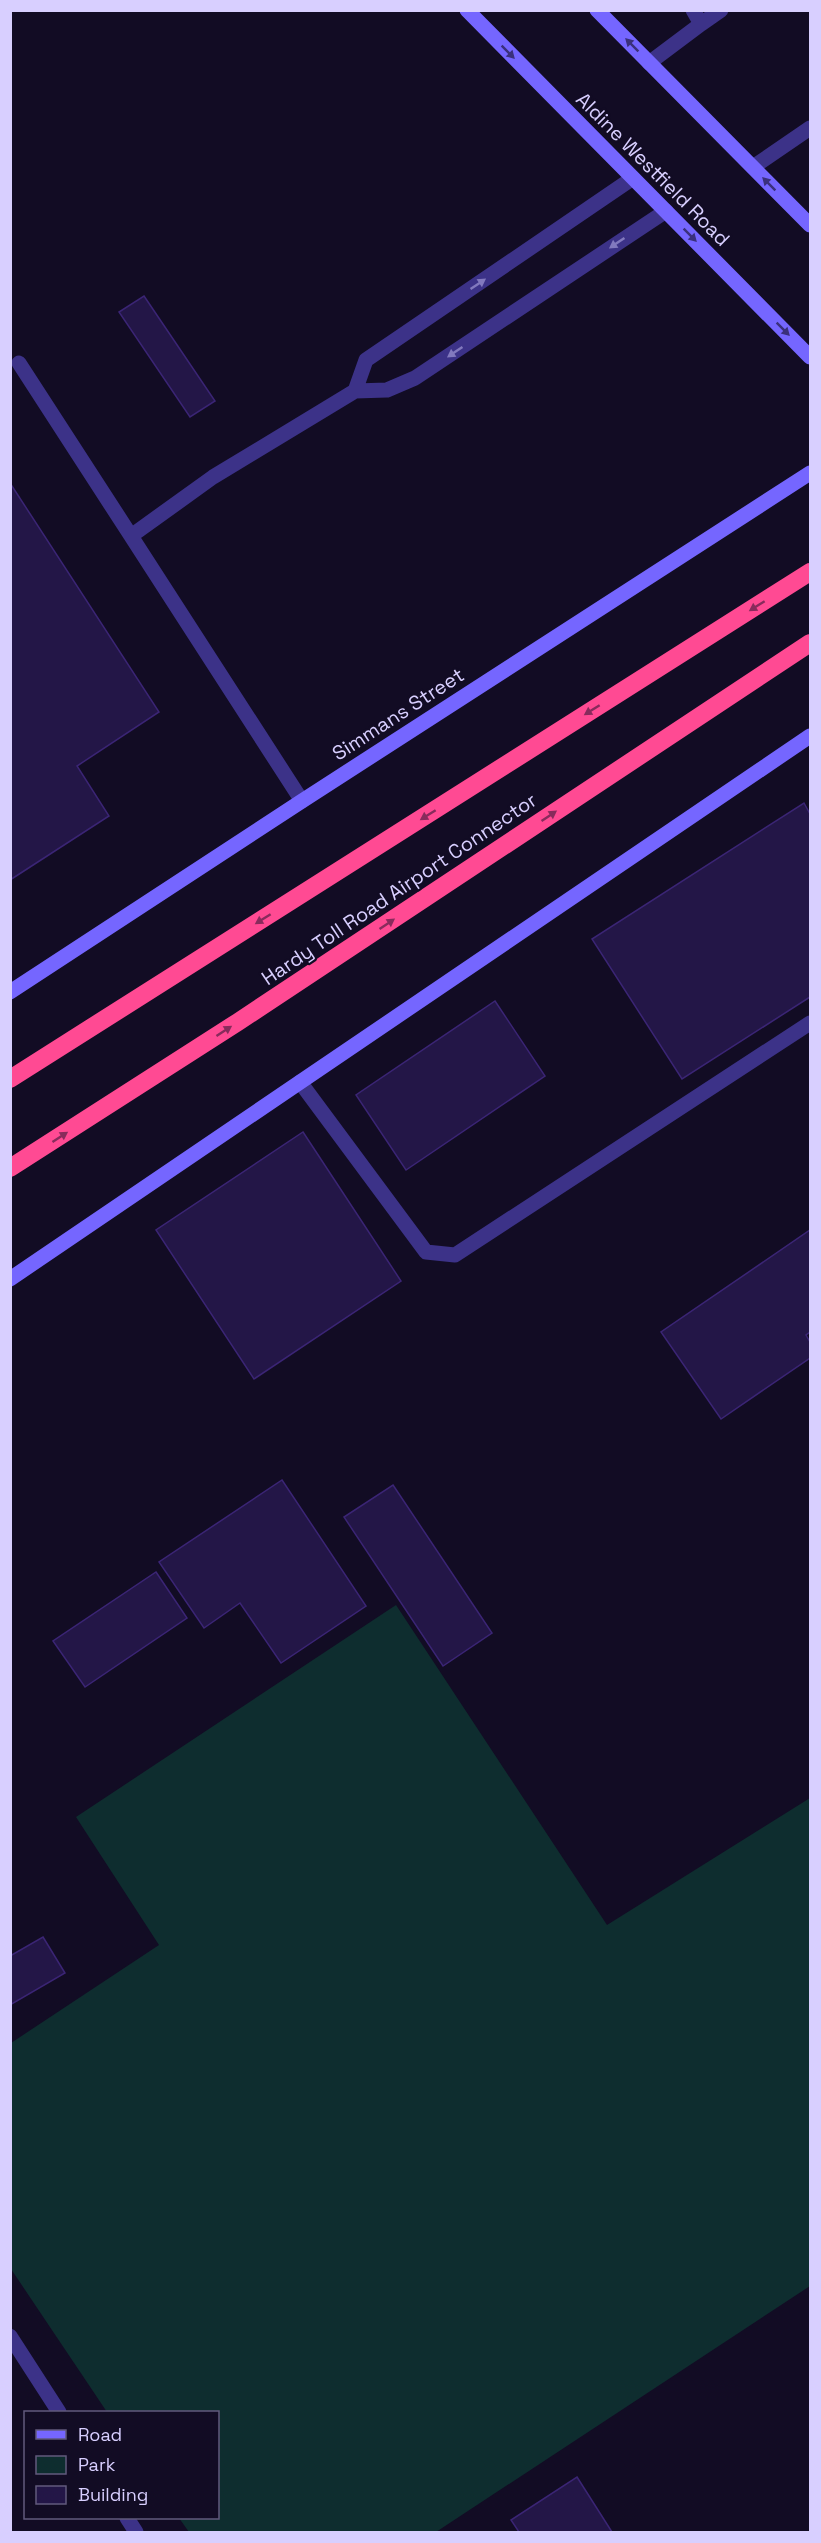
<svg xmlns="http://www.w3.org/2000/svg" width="821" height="2543" font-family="'Space Grotesk',sans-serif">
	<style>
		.green { fill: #0e2d2f }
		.building { fill: #231647; stroke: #3b2575; stroke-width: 1.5 }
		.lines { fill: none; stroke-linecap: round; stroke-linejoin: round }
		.service { stroke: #3c3288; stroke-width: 15 }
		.tertiary { stroke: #3c3288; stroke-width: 15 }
		.secondary { stroke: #7566ff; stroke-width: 15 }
		.motorway { stroke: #ff4a93; stroke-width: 18 }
		.oneway { fill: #3a307c }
		.oneway2 { fill: #8279be }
		.oneway3 { fill: #882b5c }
		.labels { text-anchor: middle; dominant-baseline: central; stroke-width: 4.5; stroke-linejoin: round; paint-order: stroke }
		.street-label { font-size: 20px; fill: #d8cfff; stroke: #120c24 }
	</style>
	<rect width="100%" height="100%" fill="#120c24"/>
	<path class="green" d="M396 1605 607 1925 810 1798V2286L436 2532H189L179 2518H218V2412H107L11 2269V2043L159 1945 76 1817Z"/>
	<path class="building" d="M144 296 215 401 190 417 119 312Z
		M10 483 159 712 77 766 109 816 10 880Z
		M804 803 810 814V997L682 1079 592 939Z
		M495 1001 545 1076 406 1170 356 1095Z
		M303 1132 401 1281 254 1379 156 1230Z
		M810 1230V1332L806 1335 810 1342V1358L721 1419 661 1332Z
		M282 1480 366 1606 281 1663 240 1603 204 1628 159 1562Z
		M393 1485 492 1633 443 1666 344 1517Z
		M156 1572 187 1618 85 1687 53 1641Z
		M43 1937 65 1973 10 2005V1956Z
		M577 2477 612 2532H519L511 2520Z"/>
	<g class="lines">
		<path class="service" d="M701 24 721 10
			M649 63 701 24 693 10
			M753 167 810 128
			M633 178 366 360 355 391 387 390 415 378 666 211
			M19 363 131 536
			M302 801 131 536 213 477 355 391
			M300 1082 426 1252 455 1255 810 1023"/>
		<path class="tertiary" d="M10 2336 59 2412
			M127 2518 136 2532"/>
		<path class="secondary" d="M467 10 810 357
			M597 10 810 225
			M10 992 302 801 810 473
			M10 1279 810 736"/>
		<path class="motorway" d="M10 1079 810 572
			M10 1168 238 1022 810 643"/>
	</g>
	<defs><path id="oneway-solid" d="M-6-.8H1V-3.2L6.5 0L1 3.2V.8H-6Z" transform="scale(1.5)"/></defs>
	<g class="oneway">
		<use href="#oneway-solid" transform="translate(632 45) rotate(-135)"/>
		<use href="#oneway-solid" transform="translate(508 52) rotate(45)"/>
		<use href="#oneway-solid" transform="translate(769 184) rotate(-135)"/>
		<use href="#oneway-solid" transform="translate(690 235) rotate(45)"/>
		<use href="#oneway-solid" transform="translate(783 329) rotate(45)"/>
	</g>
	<g class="oneway2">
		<use href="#oneway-solid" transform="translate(617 243) rotate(146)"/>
		<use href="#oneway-solid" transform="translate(478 284) rotate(-34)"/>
		<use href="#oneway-solid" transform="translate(455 352) rotate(146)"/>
	</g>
	<g class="oneway3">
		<use href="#oneway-solid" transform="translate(757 606) rotate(148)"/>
		<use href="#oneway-solid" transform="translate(592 710) rotate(148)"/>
		<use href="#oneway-solid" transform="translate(428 815) rotate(148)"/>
		<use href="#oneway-solid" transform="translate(549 816) rotate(-34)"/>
		<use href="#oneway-solid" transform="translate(263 919) rotate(148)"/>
		<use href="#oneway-solid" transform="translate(387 924) rotate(-34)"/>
		<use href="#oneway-solid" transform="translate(224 1031) rotate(-33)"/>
		<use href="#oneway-solid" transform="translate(60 1137) rotate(-33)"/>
	</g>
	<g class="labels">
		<g class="street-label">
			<text transform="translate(653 169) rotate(45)">Aldine Westfield Road</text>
			<text transform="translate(398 714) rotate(-33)">Simmans Street</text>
			<text transform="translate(399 889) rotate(-34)">Hardy Toll Road Airport Connector</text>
		</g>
	</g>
	<rect width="821" height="2543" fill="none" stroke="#d8cfff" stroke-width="24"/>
	<rect x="24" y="2411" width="195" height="108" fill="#120c24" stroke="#615a7c" stroke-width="1.5"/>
	<rect x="36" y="2430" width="30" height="9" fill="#7566ff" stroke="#615a7c" stroke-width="1.5"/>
	<text x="78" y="2441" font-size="18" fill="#d8cfff">Road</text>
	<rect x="36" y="2456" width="30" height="18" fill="#0e2d2f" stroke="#615a7c" stroke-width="1.5"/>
	<text x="78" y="2471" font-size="18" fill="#d8cfff">Park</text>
	<rect x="36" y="2486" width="30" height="18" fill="#231647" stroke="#615a7c" stroke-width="1.5"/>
	<text x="78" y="2501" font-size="18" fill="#d8cfff">Building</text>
</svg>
